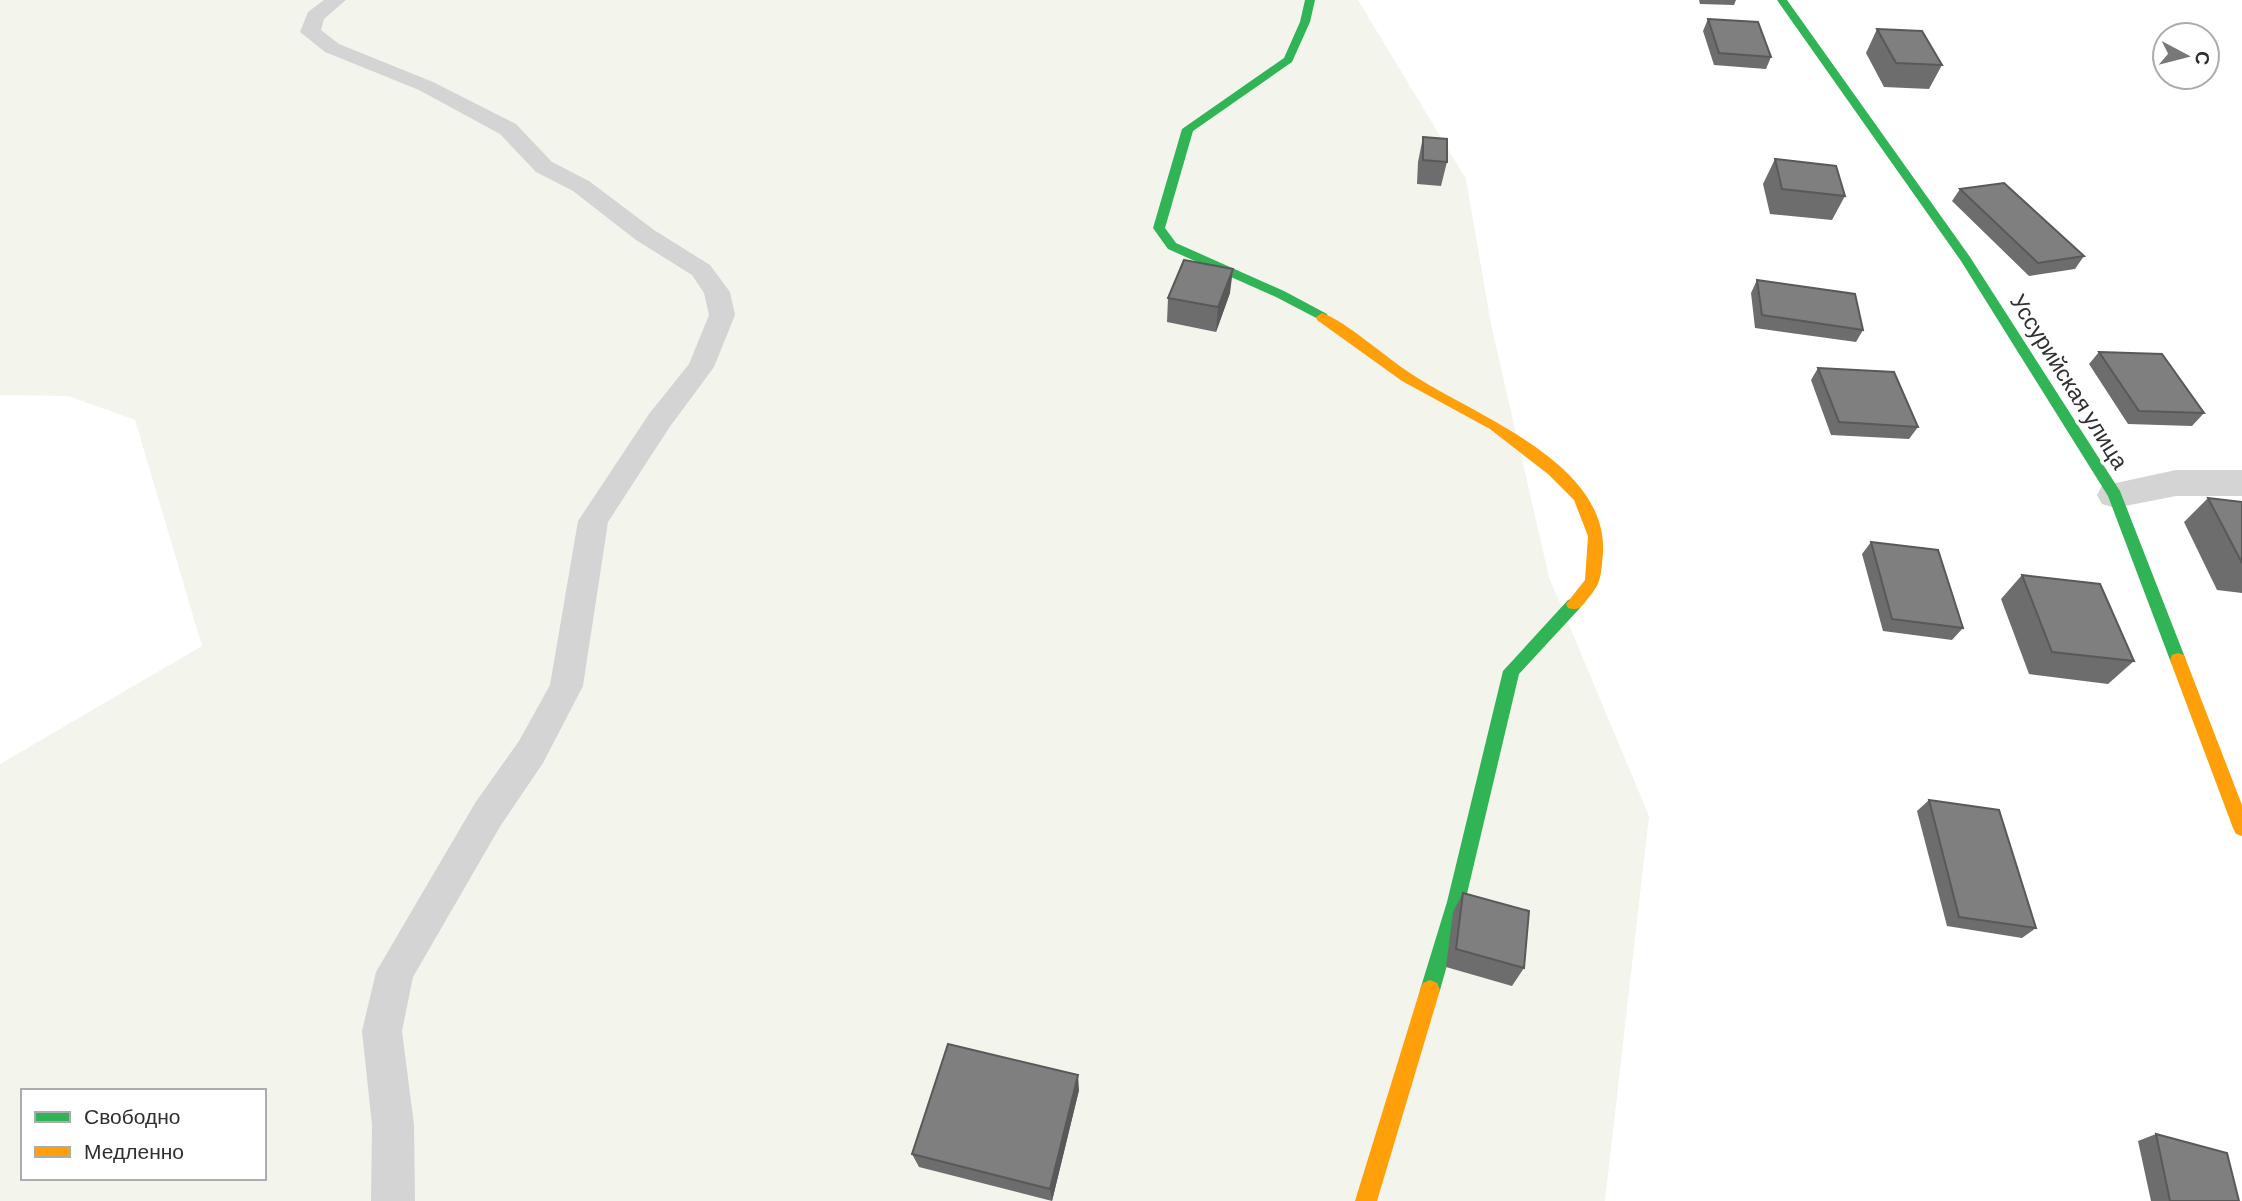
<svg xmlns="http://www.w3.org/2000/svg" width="2242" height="1201" font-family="Barlow,sans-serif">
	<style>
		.green { fill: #f3f5ed; fill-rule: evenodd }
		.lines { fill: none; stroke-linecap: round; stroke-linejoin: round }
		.lane { fill: #d4d4d4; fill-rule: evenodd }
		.street { fill: #d4d4d4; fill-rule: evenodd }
		.fast { fill: #30b455; fill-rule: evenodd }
		.slow { fill: #ff9f0a; fill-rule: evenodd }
		.wall { fill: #6d6d6d }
		.shaded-wall { fill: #595959 }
		.building { fill: #7f7f7f; stroke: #595959; stroke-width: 2 }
		.labels { text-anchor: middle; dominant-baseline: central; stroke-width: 7; stroke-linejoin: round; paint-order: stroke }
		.street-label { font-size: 23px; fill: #2f2f2f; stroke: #fff }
	</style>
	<rect width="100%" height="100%" fill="#fff"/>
	<path class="green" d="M0 0H1358L1466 179 1491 324 1549 577 1649 816 1605 1201H0V764L202 646 135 420 68 396 0 395ZM23 1091H264V1178H23Z"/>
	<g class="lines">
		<path class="lane" d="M324 0H346L324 19 321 30 339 44 433 82 516 124 552 162 589 181 654 230 710 265 730 292 735 315 714 367 669 428 608 522 583 686 543 763 501 825 413 977 402 1031 414 1125 415 1201H371L372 1125 362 1031 376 972 475 803 519 741 550 685 578 521 649 414 689 364 709 315 704 293 692 275 636 240 573 191 536 172 500 134 419 90 325 52 300 32 308 12Z"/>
		<path class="street" d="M2176 470H2242V496H2176L2115 508 2102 504 2097 495 2102 486Z"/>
		<path class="fast" d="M1305 0H1315L1310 22 1292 62 1193 131 1165 228 1176 243 1284 291 1327 314 1328 317 1322 321 1276 297 1168 249 1153 228 1182 129 1284 58 1300 22Z
			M1777 0H1787L1970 257 2120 491 2186 660 2184 665H2172L2170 660 2108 496 1961 261Z
			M1574 598 1580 600 1582 604 1580 608 1519 674 1465 902 1440 990 1437 997 1430 1000 1423 997 1420 990 1447 902 1503 671 1568 600Z"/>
		<path class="slow" d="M1322 313C1344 320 1388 359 1410 373 1472 415 1608 461 1603 553 1601 572 1602 583 1589 597 1583 605 1579 612 1568 608L1566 604 1585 580 1588 536 1574 500 1548 474 1490 429 1402 381 1317 320 1316 317Z
			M2178 653 2184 655 2186 660 2242 805V836L2236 834 2233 828 2170 660 2172 655Z
			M1430 980 1437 983 1440 990 1377 1201H1355L1420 990 1423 983Z"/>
	</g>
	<path class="wall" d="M1699 0H1736L1734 5 1700 4Z
		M1708 19 1771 57 1766 69 1714 65 1703 31Z
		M1877 29 1942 65 1929 89 1884 87 1866 53Z
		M1423 137 1447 162 1441 186 1417 184 1418 162Z
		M1775 159 1845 196 1832 220 1770 214 1763 184Z
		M1960 189 2084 256 2075 269 2029 276 1952 201Z
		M1757 280 1863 330 1856 342 1755 328 1751 293Z
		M1230 293 1216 332 1167 322 1168 298Z
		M2099 352 2204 413 2192 426 2128 424 2089 364Z
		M1818 368 1918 427 1909 439 1831 435 1811 380Z
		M2208 498 2242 502V593L2217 590 2184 522Z
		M1871 542 1963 628 1952 640 1883 631 1862 554Z
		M2022 575 2134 661 2108 684 2029 674 2001 599Z
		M1929 800 2036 928 2022 938 1947 926 1917 811Z
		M1463 893 1524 968 1512 986 1446 967 1453 912Z
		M1079 1090 1052 1201 919 1167 912 1154Z
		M2156 1134 2239 1201H2151L2138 1141Z"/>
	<path class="shaded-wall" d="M1233 269 1230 293 1216 332 1218 307Z
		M1078 1075 1079 1090 1052 1201 1050 1189Z"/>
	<path class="building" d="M1708 19 1758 22 1771 57 1719 53Z
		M1877 29 1922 31 1942 65 1896 63Z
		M1423 137 1447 139V162L1423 160Z
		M1775 159 1836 166 1845 196 1782 189Z
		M2004 183 2084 256 2038 263 1960 189Z
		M1184 260 1233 269 1218 307 1168 298Z
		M1757 280 1855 294 1863 330 1762 315Z
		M2099 352 2162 354 2204 413 2139 411Z
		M1818 368 1894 372 1918 427 1839 422Z
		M2208 498 2242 502V563Z
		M1871 542 1938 550 1963 628 1892 619Z
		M2022 575 2100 584 2134 661 2052 652Z
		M1929 800 1999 810 2036 928 1959 917Z
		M1463 893 1529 911 1524 968 1456 949Z
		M948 1044 1078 1075 1050 1189 912 1154Z
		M2156 1134 2227 1153 2239 1201H2170Z"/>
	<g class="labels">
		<g class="street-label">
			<text transform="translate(2070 381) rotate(58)">Уссурийская улица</text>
		</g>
	</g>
	<rect x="21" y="1089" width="245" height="91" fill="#ffffff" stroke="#acacac" stroke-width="2"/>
	<rect x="35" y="1112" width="35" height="10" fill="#30b455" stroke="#acacac" stroke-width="2"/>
	<text x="84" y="1124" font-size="21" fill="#2f2f2f">Свободно</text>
	<rect x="35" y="1147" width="35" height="10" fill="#ff9f0a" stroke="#acacac" stroke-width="2"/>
	<text x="84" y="1159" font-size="21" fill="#2f2f2f">Медленно</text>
	<g transform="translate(2186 56) rotate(97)"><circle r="33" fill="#ffffff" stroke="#acacac" stroke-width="2"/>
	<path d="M0-5L12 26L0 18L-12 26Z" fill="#787878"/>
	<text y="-10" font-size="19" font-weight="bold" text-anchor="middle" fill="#2f2f2f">С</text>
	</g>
</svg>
